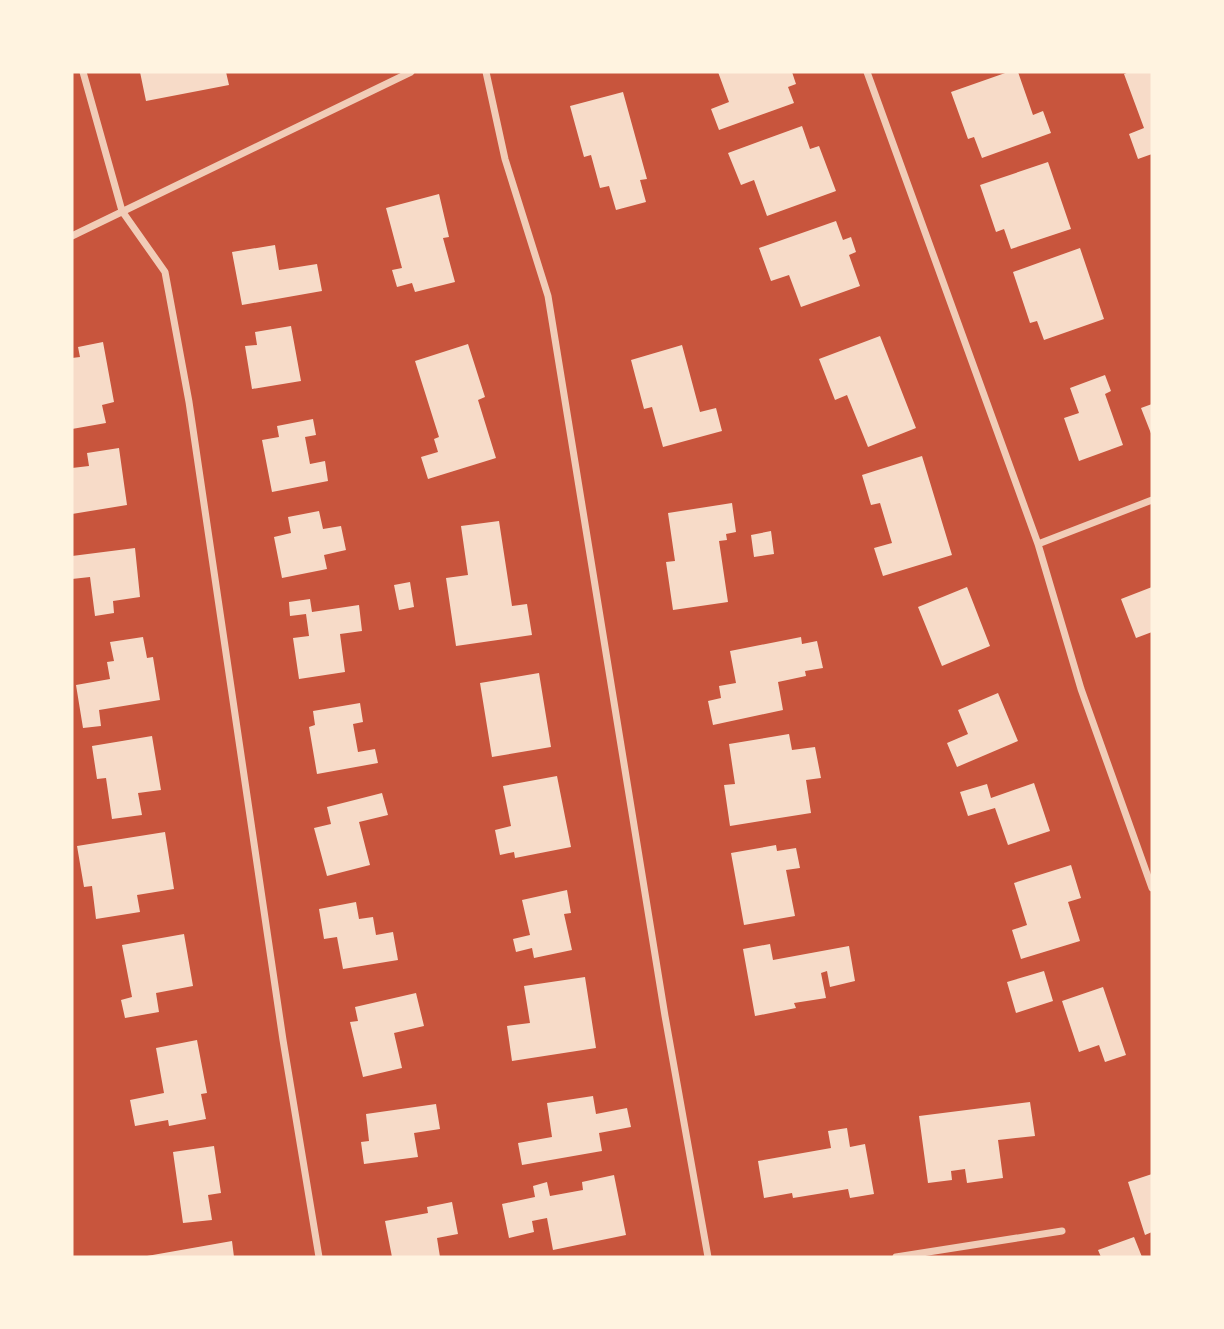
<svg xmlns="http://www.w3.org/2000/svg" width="1224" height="1329" font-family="Figtree,sans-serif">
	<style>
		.building { fill: #f7dbc8 }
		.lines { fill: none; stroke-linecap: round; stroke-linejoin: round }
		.minor { stroke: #f1ccb7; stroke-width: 7 }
	</style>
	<rect width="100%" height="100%" fill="#c8553d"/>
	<path class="building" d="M140 72H226L229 85 146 101Z
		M718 72H792L796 84 788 87 794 103 719 130 711 109 729 102Z
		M1008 72H1018L1033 115 1043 111 1051 133 982 158 974 137 968 139 951 92Z
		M1129 72H1152V154L1138 159 1129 134 1144 128 1124 74Z
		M623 92 647 179 640 180 646 202 616 210 609 186 600 188 591 155 584 157 570 106Z
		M802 126 810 149 819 146 836 191 767 216 754 180 741 185 728 153Z
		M1048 162 1071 229 1011 249 1004 229 996 232 980 185Z
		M439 194 449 237 443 238 455 282 415 292 412 283 397 287 392 270 402 268 386 208Z
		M836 221 843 240 851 237 856 252 849 255 860 286 801 307 789 275 771 281 759 248Z
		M275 245 279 270 317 264 322 291 242 305 232 252Z
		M1080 248 1104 319 1044 340 1037 321 1030 323 1013 272Z
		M291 326 301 381 252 389 245 346 257 345 255 332Z
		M880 336 916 428 868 447 847 395 835 400 819 359Z
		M103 342 114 402 102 405 106 423 72 429V358L80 357 78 347Z
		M468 344 485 397 478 400 496 458 428 479 421 457 438 452 434 439 439 437 415 361Z
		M682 345 700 412 716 408 722 431 663 447 652 407 644 409 631 360Z
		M1105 375 1111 391 1105 394 1123 445 1079 461 1064 418 1079 413 1070 388Z
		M1152 404V436L1141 408Z
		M313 419 316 435 305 437 310 464 325 461 328 481 272 492 262 440 279 437 277 426Z
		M119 448 127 505 72 514V468L89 466 87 453Z
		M922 456 952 555 883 576 874 548 892 543 880 503 871 505 862 475Z
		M732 503 736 532 726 534 727 540 719 541 728 602 673 610 666 562 675 561 668 513Z
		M319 511 323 529 341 526 346 550 324 555 327 569 282 578 274 537 291 533 288 517Z
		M499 521 512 606 527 604 532 635 456 646 446 578 468 575 461 526Z
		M771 531 774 554 754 557 751 535Z
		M135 548 140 597 113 601 114 613 95 616 90 577 72 579V556Z
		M410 582 414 607 399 610 394 585Z
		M967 587 990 646 942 666 918 607Z
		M1152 587V632L1136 638 1121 599Z
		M310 599 312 612 359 605 362 631 340 634 345 672 299 679 293 638 309 636 306 614 290 616 289 602Z
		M143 637 147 658 153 657 160 700 99 710 101 726 83 728 76 685 110 679 107 662 114 661 110 642Z
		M801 637 802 644 817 641 823 668 805 671 806 676 778 682 783 710 713 725 708 701 721 698 719 686 736 683 730 651Z
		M539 673 551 747 492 757 480 683Z
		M998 693 1018 741 957 767 947 743 968 734 958 710Z
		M360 703 363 722 353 724 358 752 375 749 378 763 317 774 309 727 315 725 313 711Z
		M789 734 792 750 815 747 821 778 806 780 811 813 730 826 724 785 735 784 729 744Z
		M152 736 161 790 138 793 142 815 112 819 106 778 97 779 92 746Z
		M557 776 571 847 515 858 514 852 500 855 495 830 511 826 503 786Z
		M1034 783 1050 831 1008 845 995 808 968 816 960 792 987 784 991 798Z
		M382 793 388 815 359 822 370 865 327 876 314 828 331 824 327 807Z
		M165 832 174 889 137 895 140 912 96 919 92 886 84 887 77 846Z
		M776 845 777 851 796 848 800 868 786 870 795 916 744 925 731 853Z
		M1071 865 1081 898 1068 902 1080 941 1021 959 1012 930 1027 925 1014 883Z
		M567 890 571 913 564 914 572 950 534 958 532 948 516 952 513 939 530 935 522 900Z
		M356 902 359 919 373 917 376 935 393 932 398 960 343 969 337 937 324 939 319 909Z
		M184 934 193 986 156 993 159 1012 125 1018 121 1000 132 997 122 945Z
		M770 944 773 960 849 946 855 981 830 987 827 971 821 973 826 998 794 1003 796 1008 755 1016 743 949Z
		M1044 971 1053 1001 1016 1013 1007 982Z
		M585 977 596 1048 512 1061 507 1026 530 1023 524 986Z
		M1103 987 1126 1055 1105 1062 1099 1045 1079 1052 1062 1001Z
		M416 993 424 1026 394 1033 402 1068 363 1077 350 1022 358 1021 355 1007Z
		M197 1040 207 1093 201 1094 206 1119 169 1126 168 1120 135 1126 130 1100 164 1093 156 1048Z
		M593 1096 596 1114 627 1108 631 1127 599 1133 602 1151 522 1165 518 1143 552 1137 547 1103Z
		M1030 1102 1035 1136 998 1140 1003 1178 967 1183 965 1169 951 1171 952 1180 928 1183 919 1116Z
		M436 1104 440 1129 414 1133 418 1157 364 1164 361 1142 369 1141 366 1114Z
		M847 1128 850 1147 865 1144 874 1194 850 1198 848 1189 793 1198 792 1193 764 1198 758 1161 831 1148 828 1131Z
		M214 1146 221 1193 208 1195 212 1220 183 1223 173 1152Z
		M1152 1174V1232L1145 1235 1128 1182Z
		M614 1175 626 1235 553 1250 547 1218 532 1221 534 1232 509 1238 502 1204 535 1197 533 1186 547 1182 550 1196 583 1190 582 1182Z
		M452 1202 458 1234 437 1238 440 1257H392L385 1221 428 1213 427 1207Z
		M1134 1237 1142 1257H1101L1098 1250Z
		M232 1241 234 1257H147V1256Z"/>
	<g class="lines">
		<path class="minor" d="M83 72 122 211 165 272 189 402 283 1040 319 1257
			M486 72 505 159 548 296 665 1016 708 1257
			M867 72 1038 544 1081 689 1152 888
			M72 236 411 72
			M1038 544 1152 500
			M896 1257 1062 1231"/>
	</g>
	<rect width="1224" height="1329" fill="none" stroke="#fff3e0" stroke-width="147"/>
</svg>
